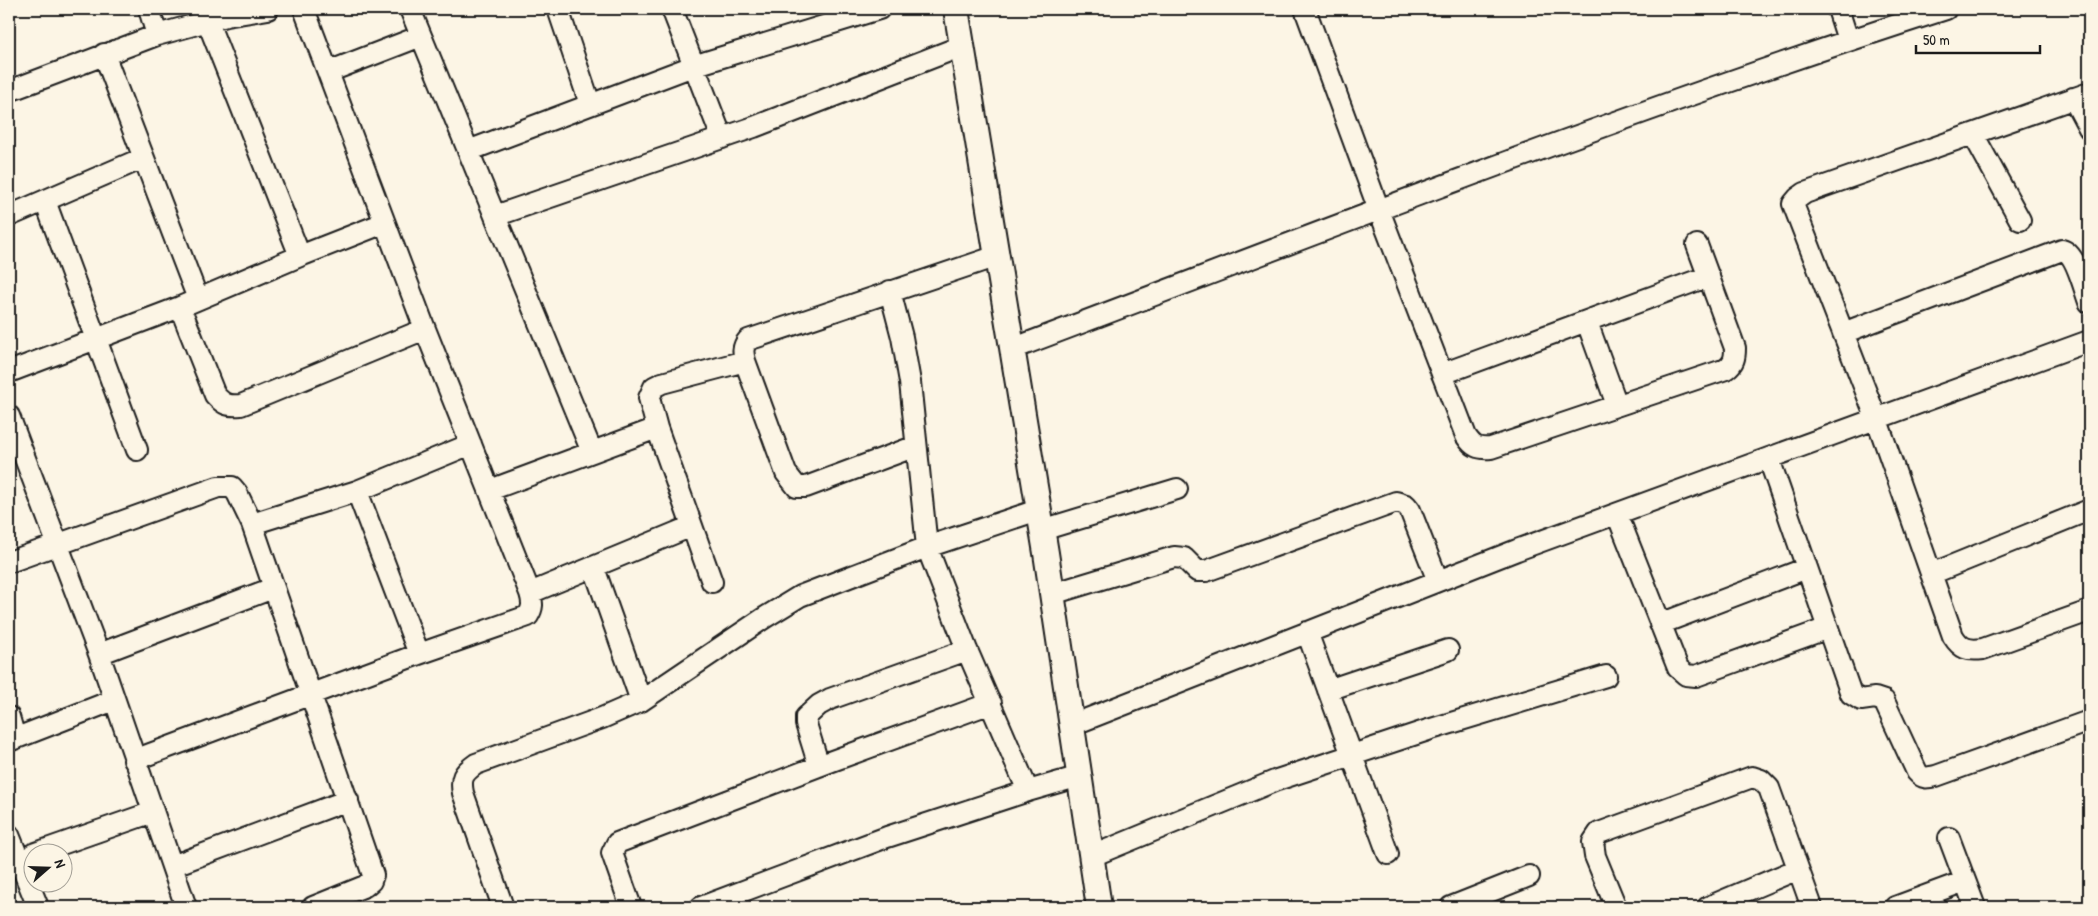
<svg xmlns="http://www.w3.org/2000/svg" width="2098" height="916" font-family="'Patrick Hand',sans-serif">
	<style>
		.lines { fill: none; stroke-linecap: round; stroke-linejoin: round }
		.minor-casing { stroke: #1c1c1c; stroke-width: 24 }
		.tertiary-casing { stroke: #1c1c1c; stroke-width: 28 }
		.minor { stroke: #fcf5e5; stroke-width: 20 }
		.tertiary { stroke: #fcf5e5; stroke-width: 24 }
	</style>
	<rect width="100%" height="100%" fill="#fcf5e5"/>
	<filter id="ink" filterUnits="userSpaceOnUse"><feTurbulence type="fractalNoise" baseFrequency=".02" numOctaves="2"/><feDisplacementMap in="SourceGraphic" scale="10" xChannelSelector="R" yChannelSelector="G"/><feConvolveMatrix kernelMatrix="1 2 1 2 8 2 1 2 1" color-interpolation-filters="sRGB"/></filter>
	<g filter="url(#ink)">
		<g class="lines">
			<g class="minor-casing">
				<path id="minor" d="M149 9 157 35
					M410 9 592 452
					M558 9 590 104
					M672 9 722 138
					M1305 9 1379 210 1466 436C1473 447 1478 449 1491 448L1726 369C1734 363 1735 358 1735 348L1697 245
					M1838 9 1848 40
					M207 20 300 256
					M104 54 198 299
					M328 72 421 36
					M9 91 157 35 226 16 268 9
					M2089 93 1805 193 1798 198 1793 204 1877 420 1953 636C1961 649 1968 651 1983 649L2089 611
					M2073 98 2089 128
					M1973 134 2020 220
					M468 151 693 66 879 9
					M45 201 137 450
					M9 216 143 158
					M495 216 754 127 962 46
					M890 291 902 337 910 382 927 547 967 650 1028 791 1080 776
					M180 307 215 395C224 405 228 406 241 405L425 329
					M1587 322 1617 405
					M1843 333 2062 250C2076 253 2084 289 2089 302
					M1012 349C1322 232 1630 110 1946 9
					M9 372 180 307 300 256 384 223
					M1442 374 1709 276
					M9 416 99 654 186 907
					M916 446 806 487H797L786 473 745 361C743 353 742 347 748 340L997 256
					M1769 459 1851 694 1861 700 1875 698 1884 701 1917 772C1923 779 1927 778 1936 776L2089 721
					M490 490 657 428
					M357 491 419 654
					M1617 514 1678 668 1686 675 1696 676 1828 628
					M252 524 357 491 471 444
					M1042 530 1177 489
					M9 562 218 487H232L237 493 252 524 373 875 371 881 365 886 313 907
					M594 568 641 701
					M1931 574 2089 510
					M712 582 657 428 649 398 654 387 662 383 745 361
					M530 593 692 526
					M1052 594 1174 557 1184 558 1197 571H1206L1396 502 1406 505 1410 510 1438 581
					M1660 624 1807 568
					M1307 632 1388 854
					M99 654 273 588
					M1328 690 1448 650
					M9 717 15 738
					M1072 725 1517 550 2089 341
					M9 741 114 700
					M134 760 419 654 528 616C533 608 533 603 530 593L425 329 304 9
					M819 766 806 724V717L819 705 830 699 967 650
					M9 835 38 907
					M1949 838 1975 907
					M33 854 153 812
					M1092 856 1277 780 1428 730 1606 676
					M172 866 348 800
					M503 907 463 793C460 778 463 773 476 764L602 718 641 701 764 618 800 596 927 547 1038 510
					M631 907 612 853 617 843 832 761 991 703
					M701 907 887 837 1028 791
					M1451 907 1529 876
					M1616 907 1595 856 1593 842 1599 833 1752 777 1761 780 1769 788 1812 907
					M1708 907 1798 869
					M1895 907 1965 881"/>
			</g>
			<g class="tertiary-casing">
				<path id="tertiary" d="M956 9 1046 553 1099 907"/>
			</g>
			<use href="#minor" class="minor"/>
			<use href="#tertiary" class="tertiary"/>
		</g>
	</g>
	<rect width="2098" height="916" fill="none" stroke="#fcf5e5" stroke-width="30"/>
	<rect x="15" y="15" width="2068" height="886" fill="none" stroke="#1c1c1c" stroke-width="2" filter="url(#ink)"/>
	<g transform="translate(48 868) rotate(70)"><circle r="24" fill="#fcf5e5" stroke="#a29e95"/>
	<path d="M0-4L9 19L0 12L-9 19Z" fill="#1c1c1c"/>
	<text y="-8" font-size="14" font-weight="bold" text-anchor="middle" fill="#1c1c1c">N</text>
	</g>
	<path d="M1916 45v8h124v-8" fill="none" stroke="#1c1c1c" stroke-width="2.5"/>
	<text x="1923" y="45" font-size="15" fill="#1c1c1c" stroke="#fcf5e5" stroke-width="4" paint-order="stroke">50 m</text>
</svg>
